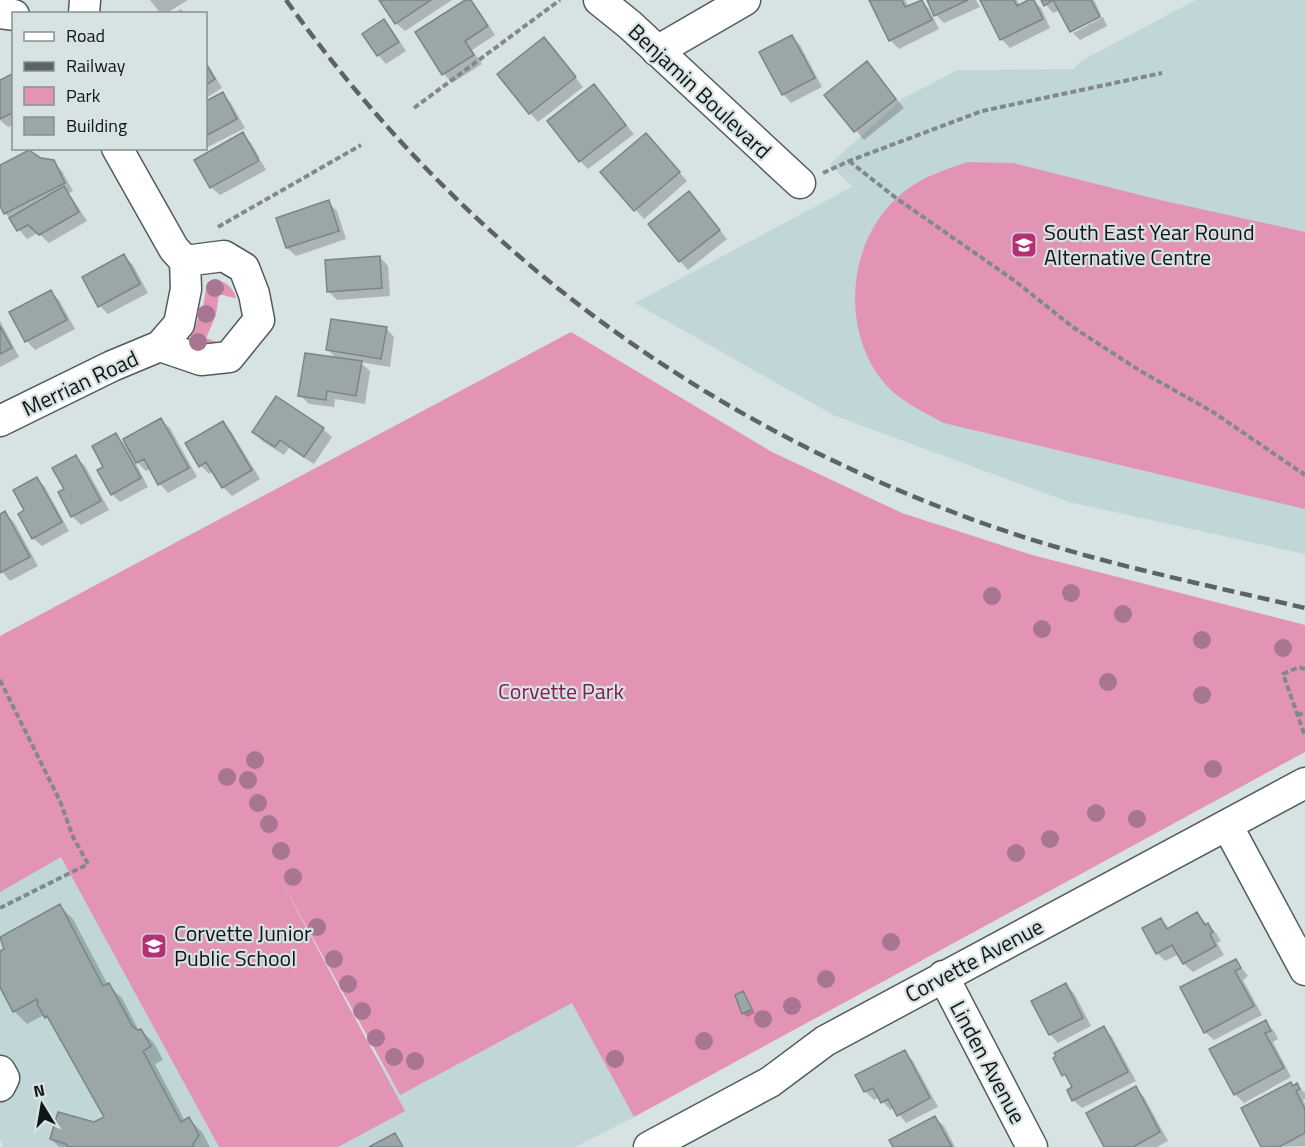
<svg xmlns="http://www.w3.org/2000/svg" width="1305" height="1147" font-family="'Titillium Web',sans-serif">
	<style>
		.built { fill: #c1d6d7 }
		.green { fill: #e394b5 }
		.shadow { fill: #0003 }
		.building { fill: #9ba6a7; stroke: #7a8586; stroke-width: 1.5 }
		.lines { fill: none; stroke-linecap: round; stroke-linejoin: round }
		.minor-casing { stroke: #525c5d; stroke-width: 33 }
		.path { stroke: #81898a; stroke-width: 4; stroke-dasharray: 6 3; stroke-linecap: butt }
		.minor { stroke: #fff; stroke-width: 30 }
		.rail { stroke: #5c6363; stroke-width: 4.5; stroke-dasharray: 12 6; stroke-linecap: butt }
		.tree { fill: #a87693 }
		.labels { text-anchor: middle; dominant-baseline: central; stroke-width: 4.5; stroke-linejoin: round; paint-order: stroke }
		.street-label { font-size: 22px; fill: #111515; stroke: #d7e2e3 }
		.poi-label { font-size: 22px; fill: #111515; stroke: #d7e2e3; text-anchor: start }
		.park-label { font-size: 22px; fill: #811d52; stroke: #d7e2e3 }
	</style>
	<rect width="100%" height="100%" fill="#d7e2e3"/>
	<path class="built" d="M1196 0H1305V554L1069 502 833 415 635 303 852 187 830 164 902 99 958 70 1074 69 1081 61Z
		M202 775 400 1094 572 1002 634 1117 575 1147H4L0 1140V889Z"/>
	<path class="green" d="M967 162 1013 163 1160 200 1305 232V509L944 423C924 412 901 402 886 385 838 330 847 235 905 191 924 176 945 170 967 162Z
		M213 280C224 280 233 287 236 297L234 298 219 294 216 315 206 338 221 344 207 350 189 341 203 307 207 283Z
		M571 332 772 452 902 513 1032 555 1305 625V752L634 1117 572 1003 400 1095 279 877 405 1111 338 1147H219L61 857 0 892V636Z"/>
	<path class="shadow" d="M150 0H188L165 14H161Z
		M381 0H452L405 31 396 23Z
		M468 0 477 8 495 35 472 50 482 64 452 83 444 74 417 33Z
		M870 0H905L909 7 921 1 929 9 939 29 899 49 890 40Z
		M929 0H976L980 7 944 23 936 15Z
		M982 0H1017L1020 6 1032 0 1041 8 1050 28 1010 48 1001 39Z
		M1042 0H1094L1101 15 1072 30V32L1060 10 1053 13Z
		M181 9 185 14H173Z
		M1103 17 1107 26 1080 40 1073 33Z
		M383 21 392 30 406 51 386 64 378 55 364 34Z
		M792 37 800 45 822 87 791 103 783 94Z
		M544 39 583 87 538 122 530 113Z
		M206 61 222 88 206 98Z
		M875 72 904 108 864 140 826 95Z
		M14 75V125L8 127 0 120V82Z
		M594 86 634 134 588 169 580 161Z
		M223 94 231 103 245 128 200 151 197 148H206V103Z
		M242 134 251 143 260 158 212 185V187L196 161Z
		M654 143 687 181 644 219 603 173Z
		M41 159 53 162 62 171 73 191 69 193 87 221 49 243 38 233 27 239 5 213 0 202V166Z
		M261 161 266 170 220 195 212 188Z
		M689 193 727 239 688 270 680 261Z
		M328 202 337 211 346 239 296 256 287 248Z
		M124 256 133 265 148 293 108 314 100 306Z
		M380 257 388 266 390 296 337 300 328 291Z
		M51 292 59 300 75 329 35 350 27 341 11 313Z
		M0 321 19 357 0 367Z
		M386 328 394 337 390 367 360 362 370 371 365 404 335 399 334 407 309 404 300 395 337 359 328 350Z
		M161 420 170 428 197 477 168 493 160 484 151 468 146 471 133 458 148 487 120 502 112 494 105 467 116 435 129 448Z
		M222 422 231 431 260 479 232 496 223 487 214 471 209 474 201 466Z
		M323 429 332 437 314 464 289 448 284 455 262 441 254 432Z
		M76 457 85 466 109 510 81 525 72 516 60 493 66 490Z
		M37 478 45 487 69 531 42 546 33 538 26 511Z
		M5 513 14 522 38 566 10 581 0 569V516Z
		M60 906 73 919 108 985 122 998 139 1031 141 1030 154 1043 163 1060 155 1064 185 1121 189 1119 202 1132 210 1147H59L51 1139 106 1118 54 1025 44 1015 27 1024 14 1011 0 984V953L7 950 0 938Z
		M1197 914 1216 933 1221 941 1217 943 1224 955 1193 972 1184 964 1179 954 1165 961 1157 953 1161 920 1170 929Z
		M1236 961 1248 976 1243 980 1262 1015 1214 1040 1205 1032Z
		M1065 985 1074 993 1091 1026 1058 1043 1050 1034Z
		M743 993 755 1013 747 1017 743 1013 737 996Z
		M1265 1022 1274 1031 1278 1039 1273 1042 1291 1077 1244 1103 1235 1094Z
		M1104 1028 1112 1037 1136 1081 1082 1108 1073 1100 1072 1083 1064 1075 1055 1058Z
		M904 1052 913 1061 938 1107 906 1123 894 1108 890 1110 879 1097 874 1100 865 1091 857 1076Z
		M1297 1085 1305 1093V1099L1303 1100 1305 1104V1146L1263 1147 1293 1087Z
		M1136 1088 1144 1097 1168 1141 1157 1147H1106Z
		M935 1118 944 1126 955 1147H895Z"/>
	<path class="building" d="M379 0H431L395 24Z
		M465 0H471L488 26 465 41 474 55 442 75 415 32Z
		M869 0H902L905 7 922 0 932 20 889 41Z
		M927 0H968L934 16Z
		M980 0H1014L1017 6 1028 0H1034L1043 19 1000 40Z
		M1041 0H1091L1100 17 1070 32 1053 0 1044 6Z
		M384 19 399 42 377 56 362 34Z
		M792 35 815 78 782 95 759 52Z
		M544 37 576 77 529 114 497 74Z
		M867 61 896 99 854 132 824 95Z
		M206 64 215 79 206 85Z
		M14 73V112L0 119V80Z
		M594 84 626 125 579 162 547 121Z
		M223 92 237 119 206 136V101Z
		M243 132 259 161 210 188 194 160Z
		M646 133 680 172 634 211 600 172Z
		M29 150 41 158 54 160 65 183 4 214 0 206V165Z
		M64 186 79 212 39 235 28 225 17 231 9 218Z
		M689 191 720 230 679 262 648 224Z
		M329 200 339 231 286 248 276 218Z
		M124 254 140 284 98 307 82 277Z
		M380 256 382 288 327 292 325 260Z
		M51 290 67 320 25 342 9 312Z
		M331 319 387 327 381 359 326 350Z
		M0 326 12 348 0 354Z
		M305 353 362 361 356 396 327 391 326 400 298 396Z
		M276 396 324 428 304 457 280 440 275 447 252 432Z
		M161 418 189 468 158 485 144 459 136 463 123 439Z
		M223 421 252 470 222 488 206 462 199 467 185 443Z
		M116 433 141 478 111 495 97 470 103 467 92 446Z
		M76 455 101 501 71 517 58 492 64 489 52 468Z
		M37 477 62 522 32 539 18 514 24 510 13 490Z
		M5 511 30 557 0 573V514Z
		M60 904 103 986 109 983 133 1027 138 1030 141 1029 151 1046 143 1051 181 1122 189 1117 199 1135 193 1144 194 1147H68L66 1144 50 1139 58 1112 94 1122 104 1117 47 1016 45 1018 37 1004 38 1002 37 999 13 1012 0 987V951L4 949 0 937Z
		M1197 912 1205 925 1208 923 1213 932 1210 934 1216 946 1183 964 1172 945 1156 954 1142 928 1161 918 1167 929Z
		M1236 959 1241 968 1235 971 1254 1006 1204 1033 1180 987Z
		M1066 983 1083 1018 1049 1035 1031 1001Z
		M743 991 752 1009 742 1014 735 995Z
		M1266 1020 1271 1031 1265 1033 1284 1068 1234 1095 1209 1049Z
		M1104 1026 1128 1072 1072 1101 1067 1090 1072 1087 1065 1074 1062 1076 1053 1058 1056 1056 1054 1053Z
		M905 1050 930 1098 897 1116 888 1099 881 1103 873 1088 864 1092 855 1075Z
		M1291 1082 1293 1086 1297 1083 1300 1089 1296 1091 1305 1109V1133L1279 1147H1261L1241 1108Z
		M1136 1086 1160 1132 1133 1147H1104L1086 1113Z
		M935 1116 952 1147H893L889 1140Z
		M395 1133 403 1147H369Z"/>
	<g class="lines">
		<g class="minor-casing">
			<path id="minor" d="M599 0 630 25 800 183
				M0 13 14 15
				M84 14 85 0
				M657 51 745 0
				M117 148 174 249 185 261
				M160 346 201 360 229 357 259 320 254 294 244 268 224 256 185 261
				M0 421 112 366 160 346 179 324 186 289 185 261
				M1227 825 1305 970
				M943 976 1032 1147
				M0 1071 4 1078 0 1086
				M649 1147 770 1082 825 1041 1305 783"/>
		</g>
		<path class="path" d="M414 108 560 0
			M849 161 896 198 1015 281 1074 328 1142 372 1213 412 1305 475
			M823 173 849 161 982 111 1162 73
			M218 227 361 145
			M1305 669 1299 667 1283 674 1305 736
			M0 680 60 801 73 837 88 864 0 908
			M1297 715 1305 713"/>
		<use href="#minor" class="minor"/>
		<path class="rail" d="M286 0C464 249 698 421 985 524 1089 561 1198 583 1305 608"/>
	</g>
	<g class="tree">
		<circle cx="215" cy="288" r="9"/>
		<circle cx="206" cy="314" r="9"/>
		<circle cx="198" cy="342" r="9"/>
		<circle cx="1071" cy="593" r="9"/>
		<circle cx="992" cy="596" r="9"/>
		<circle cx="1123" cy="614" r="9"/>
		<circle cx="1042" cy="629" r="9"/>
		<circle cx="1202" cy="640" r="9"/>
		<circle cx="1283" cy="648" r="9"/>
		<circle cx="1108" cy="682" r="9"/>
		<circle cx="1202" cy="695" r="9"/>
		<circle cx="255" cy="760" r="9"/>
		<circle cx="1213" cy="769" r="9"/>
		<circle cx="227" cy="777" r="9"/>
		<circle cx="248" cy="780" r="9"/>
		<circle cx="258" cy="803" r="9"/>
		<circle cx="1096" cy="813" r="9"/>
		<circle cx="1137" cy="819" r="9"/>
		<circle cx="269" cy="824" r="9"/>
		<circle cx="1050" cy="839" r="9"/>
		<circle cx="281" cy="851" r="9"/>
		<circle cx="1016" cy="853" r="9"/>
		<circle cx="293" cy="877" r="9"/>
		<circle cx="317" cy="927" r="9"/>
		<circle cx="891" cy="942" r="9"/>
		<circle cx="334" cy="959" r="9"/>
		<circle cx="826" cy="979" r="9"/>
		<circle cx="348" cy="984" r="9"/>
		<circle cx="792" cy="1006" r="9"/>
		<circle cx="362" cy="1011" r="9"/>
		<circle cx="763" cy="1019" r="9"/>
		<circle cx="376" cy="1038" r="9"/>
		<circle cx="704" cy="1041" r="9"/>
		<circle cx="394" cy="1057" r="9"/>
		<circle cx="615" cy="1059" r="9"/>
		<circle cx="415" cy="1061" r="9"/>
	</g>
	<defs>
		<g id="school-square" transform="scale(1.35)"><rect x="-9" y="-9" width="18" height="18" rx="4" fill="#b53075" stroke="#d7e2e3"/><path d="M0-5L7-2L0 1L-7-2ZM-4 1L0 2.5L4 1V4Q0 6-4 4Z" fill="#fff"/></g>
	</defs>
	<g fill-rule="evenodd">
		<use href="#school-square" x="1024" y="245"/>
		<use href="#school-square" x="154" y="946"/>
	</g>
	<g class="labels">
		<g class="street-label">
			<text transform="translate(700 91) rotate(43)">Benjamin Boulevard</text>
			<text transform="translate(80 383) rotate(-25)">Merrian Road</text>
			<text transform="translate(974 960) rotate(-28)">Corvette Avenue</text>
			<text transform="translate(988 1062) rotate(62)">Linden Avenue</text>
		</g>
		<g class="poi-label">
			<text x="1044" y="232">South East Year Round<tspan x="1044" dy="25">Alternative Centre</tspan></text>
			<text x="174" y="933">Corvette Junior<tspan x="174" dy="25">Public School</tspan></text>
		</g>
		<g class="park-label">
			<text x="561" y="691">Corvette Park</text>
		</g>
	</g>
	<rect x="12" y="12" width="195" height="138" fill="#d7e2e3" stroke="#889091" stroke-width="1.5"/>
	<rect x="24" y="32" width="30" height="9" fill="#ffffff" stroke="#889091" stroke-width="1.5"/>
	<text x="66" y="42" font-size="18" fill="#111515">Road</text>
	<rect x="24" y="62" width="30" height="9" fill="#5c6363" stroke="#889091" stroke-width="1.5"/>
	<text x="66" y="72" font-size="18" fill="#111515">Railway</text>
	<rect x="24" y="87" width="30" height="18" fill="#e394b5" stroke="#889091" stroke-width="1.5"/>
	<text x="66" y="102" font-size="18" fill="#111515">Park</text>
	<rect x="24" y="117" width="30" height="18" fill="#9ba6a7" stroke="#889091" stroke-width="1.5"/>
	<text x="66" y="132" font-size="18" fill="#111515">Building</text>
	<g transform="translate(42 1105) rotate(349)" stroke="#d7e2e3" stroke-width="4.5" paint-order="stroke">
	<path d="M0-4.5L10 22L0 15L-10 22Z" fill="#111515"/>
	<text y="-9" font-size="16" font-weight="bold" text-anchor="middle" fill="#111515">N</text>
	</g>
</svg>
